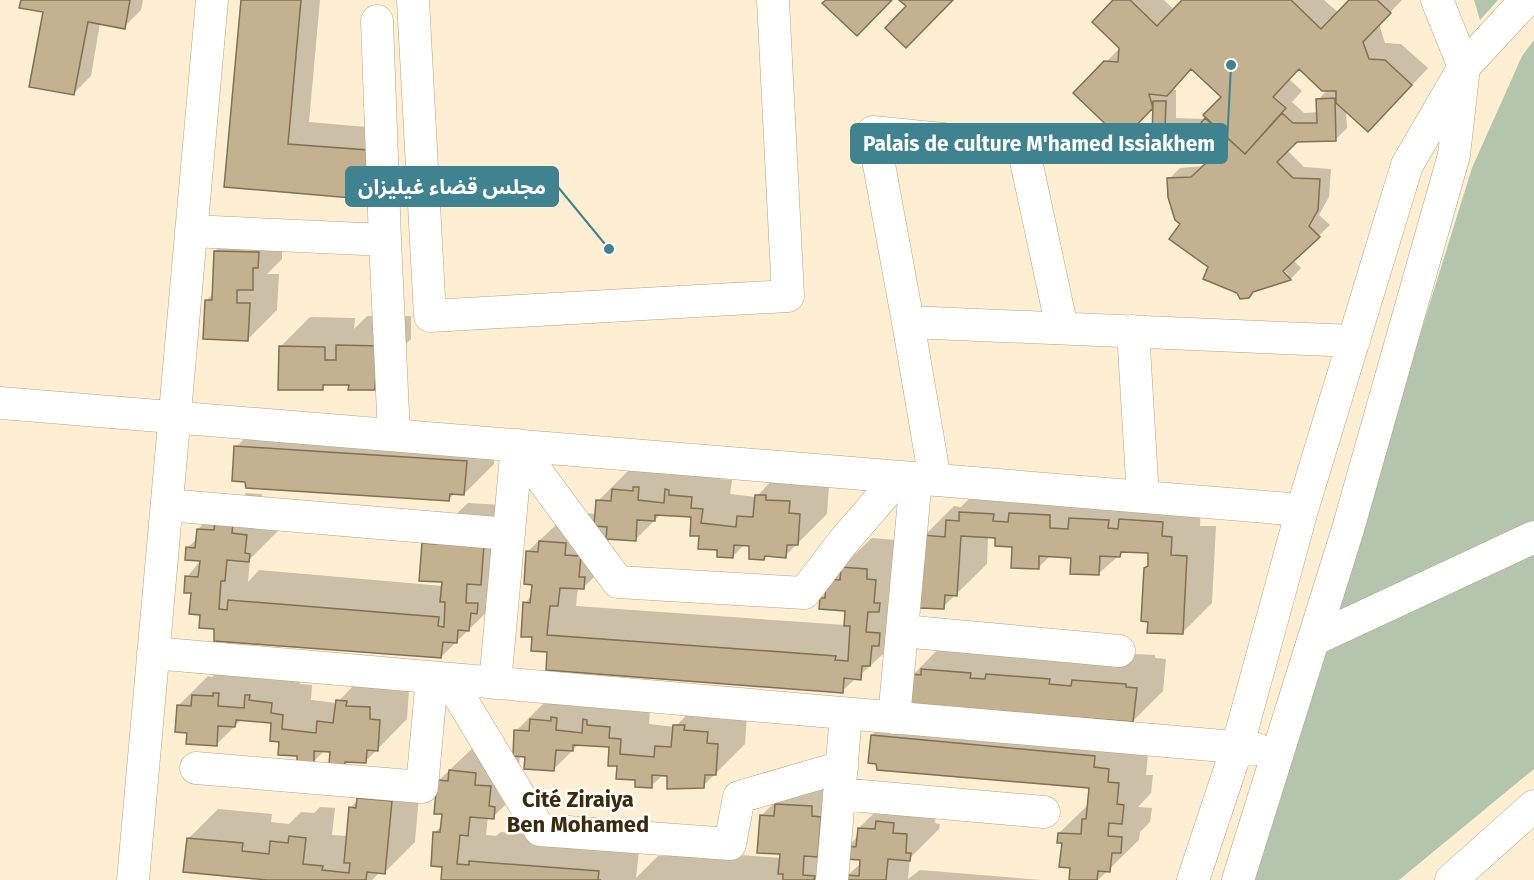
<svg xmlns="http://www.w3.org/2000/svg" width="1534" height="880" font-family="'Fira Sans','Noto Sans Arabic',sans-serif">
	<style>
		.green { fill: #b4c5ae }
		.shadow { fill: #0003; fill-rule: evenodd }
		.building { fill: #c3b190; stroke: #817152; stroke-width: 1.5 }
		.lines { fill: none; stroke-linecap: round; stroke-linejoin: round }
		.minor-casing { stroke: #b3a281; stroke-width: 33 }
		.minor { stroke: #fff; stroke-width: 32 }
		.labels { text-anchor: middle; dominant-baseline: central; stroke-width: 5; stroke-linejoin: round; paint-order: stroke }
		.quarter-label { font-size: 22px; font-weight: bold; fill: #392b0c; stroke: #fefefe }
		.leader { fill: none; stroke: #3f8391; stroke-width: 2 }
		.callout-dot { fill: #3f8391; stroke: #fefefe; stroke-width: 2 }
		.callout { fill: #3f8391; stroke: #3f8391; stroke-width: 2 }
		.callout-label { font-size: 21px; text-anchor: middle; font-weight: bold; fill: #fff }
	</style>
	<rect width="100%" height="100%" fill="#feefd3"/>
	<path class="green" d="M1474 0H1498L1480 20Z
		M1534 40V769L1399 880H1250L1472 168 1522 56Z"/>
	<path class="shadow" d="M22 0H143L141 10 124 27 100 23 91 76 74 93 44 11Z
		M242 0H320L309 122 389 129 384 175 363 197 226 185Z
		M1115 0H1164L1174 10 1184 0H1324L1339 13 1351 0H1402L1379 24 1385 43 1401 44 1428 68 1385 114 1346 110 1347 128 1335 140 1297 141 1287 150 1304 167 1331 169 1329 197 1319 215 1330 225 1293 260 1301 268 1291 279 1256 289 1248 297 1210 266 1182 223 1169 179 1180 168 1204 166 1208 163 1189 142H1153L1154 105 1122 138 1075 93 1121 47ZM1192 68 1223 97 1206 119 1176 118V90H1170ZM1299 68 1328 89 1318 100V112L1304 113 1292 102 1302 91 1289 79ZM1279 265 1289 275H1284Z
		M245 221 282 241V259L267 274H279L277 310 247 340 206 301 214 293 215 251Z
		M367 316H411V339L405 345V359L375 389 327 383 322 389 280 347 310 317 355 318 354 329Z
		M266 417 496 432 494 464 464 494 455 493 449 499 236 447Z
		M643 460 721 467 720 479 732 480 730 494 756 497 786 466 829 485 827 514 785 556 768 555 764 558 751 545 745 544 733 556 700 535 692 516 661 514 636 539 609 537 608 547 614 548 613 558 583 588 578 587 576 606 845 625 846 609 821 598 827 592 828 579 872 538 896 540 890 648 842 691 549 651 533 636 525 603 532 595 533 583 528 551 570 512 597 514 598 501 628 471H632Z
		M977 491 1201 507 1200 526H1216L1212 603 1182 633 1146 568 1149 565 1150 552 1124 551 1098 574 1073 557 1050 556 1038 568 1014 545 997 537H988L987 564 943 607 924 536 954 506 961 507Z
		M246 493 262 494 261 504 279 524V530L250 559 248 582 259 570 443 586 444 581 424 544 468 503 504 505 499 600 441 657 202 613 187 577 201 560 187 548 198 538V529L228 499 239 500Z
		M942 645 1155 655V658L1166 659 1163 691 1133 721 913 675Z
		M223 666 301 673 300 684 312 685 311 700 337 703 367 671 409 690 407 719 366 761 348 760 344 764 331 750H325L313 762 281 741 273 721 242 719 216 745 189 731 178 706 208 676 212 677Z
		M705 696 747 715 745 744 703 786 663 775 651 786 618 765 610 746 579 744 554 769 526 755H520L518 777 523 788 493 817H488L486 835 496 836 501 832 628 841 639 851 636 878 658 856H666L672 850 781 858V853L762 815 791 786 841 777 827 880H446L435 832 443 825 444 813 438 781 480 741 505 755 514 756 516 731 546 701 650 710 649 724 675 727Z
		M902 706 1148 754 1146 775H1153L1151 793 1138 807 1152 808 1150 822 1140 832 1139 840 1098 880H1079L1071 867 1059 833 1089 804 1091 786 872 735Z
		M388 769 421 772 415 842 385 872H380L372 880H269L188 839 218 809 272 814 271 822 289 824 301 812 314 813 320 807 335 808 332 835 348 836 350 808Z
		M889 798 936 805 935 823 940 824 939 829 910 858 908 879 920 870 1041 880H847V876L862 862 848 847 858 836 859 828Z"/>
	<path class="building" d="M21 0H130L125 29 88 22 74 95 29 87 43 12 19 8Z
		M241 0H301L288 144 368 150 363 199 224 187Z
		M826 0H892L857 36 822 3Z
		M899 0H953L906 48 885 28 906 6Z
		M1113 0H1130L1157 26 1182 0H1291L1321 29 1349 0H1377L1391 13 1363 42 1369 59 1385 60 1412 85 1368 132 1336 103V91H1322L1299 69 1273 97 1286 108 1245 154 1203 115 1221 97 1191 69 1167 96 1149 94 1153 108 1122 140 1073 93 1104 61 1118 62 1119 48 1092 22Z
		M1335 98 1336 141 1297 142 1277 162 1293 178 1320 179 1318 210 1309 226 1320 237 1283 271 1291 280 1253 292 1249 298 1240 299 1237 293 1203 279 1208 267 1169 239 1180 224 1175 220 1168 197 1167 178 1191 177 1206 163 1188 144 1152 143 1153 101H1166L1165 129 1195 130 1205 118 1245 154 1282 113 1293 123H1317L1316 99Z
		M214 251 259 252 258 268H253V290H237V303H250L248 341 203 339 205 300H212Z
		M336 345 382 346 376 371 375 390H348L349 385H323V390H278L279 346 325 347V360H336Z
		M234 446 467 461 464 495 450 494 449 501 246 488 245 482 232 481Z
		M633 487H639L638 500 664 503 665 489 669 490V495L692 497 691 508 703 509 701 523 736 527 737 516 753 517 755 495H766V500L790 501 789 513 800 514 798 545H787L786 558 765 556 764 560 749 559V546L734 545 733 558 717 557V550L698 549 699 536H690L691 517 655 515V521L637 520 636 541 606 539 607 527 594 526 596 500 611 501 612 489 633 491Z
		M959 512 994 514 993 521 1008 522 1009 513 1050 515V528L1068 529 1069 518 1109 520 1108 528 1118 529 1119 519 1163 522 1162 536 1172 537 1171 555 1187 556 1183 634 1147 633 1148 622 1141 621 1144 568 1148 566V553L1121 552 1120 557 1100 556 1099 575 1070 574 1071 558 1039 556V569L1011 568 1012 547 995 546V538L961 536 957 596 945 595 944 609 919 608 923 535 945 537 946 520 959 521Z
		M215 522 233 524 232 533 247 535 245 553 250 554 249 562 227 560 225 581H221L219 609 227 610 228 600 439 617 438 626 444 627 445 602H440L442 582 419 581 422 543 436 544 437 532 484 545 481 585 467 584 466 603H478L477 614 471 613 469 631 458 630 457 643 443 642 441 658 214 641V629L199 628 200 615 189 614 191 593H184L185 576 198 577 200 561 185 560 186 547 195 548 197 529 214 530Z
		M539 541 566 543 565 555 581 556 579 577H585L584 589 560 588 558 606H550L547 635 836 656 835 660 848 661 850 626H844L845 611 819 609 820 598H825L826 579 840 580 841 567 867 569V579L876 580 874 603H880L879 612H868L866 632 880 633 879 646H872L870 666H862L861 680 844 678 843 693 546 670 547 652 531 651 532 637H521L523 602 530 603 532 585 524 584 526 551 538 552Z
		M921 669 971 673 970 678 985 679 986 674 1050 679 1049 684 1071 686 1072 680 1126 684V687L1137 688 1133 722 908 704 911 674 921 675Z
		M213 693H219L218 706 244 708 245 695H250L249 700 272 703 271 713 283 715 282 729 316 733 317 721 333 723 336 700 347 701 346 706 370 707V719L380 720 378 751 367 750 366 763 345 762V766L329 765 330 752 314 751V763L297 762V756L278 755 279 742 270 741 271 723 236 720 235 727 218 726 217 746 186 744 187 733 175 732 177 705 191 706 192 695 213 696Z
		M551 717 557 718 556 730 582 733 583 719 587 720V725L610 727 609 738 621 739 620 754 654 757 655 746 671 747 673 725H685L684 730 708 732 707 743 718 744 716 775H705L704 788 667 789V776L652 775V788L635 787V780L616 779 617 766H608L609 747 573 745V751L556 750 554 771 524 769 525 757 513 756 514 730 529 731 530 719 551 721Z
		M871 735 1095 756 1094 767 1109 769 1108 782 1119 783 1117 804 1124 805 1122 824 1109 823 1108 836 1122 837 1121 853H1112L1110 872 1098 871 1097 880H1069L1070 868 1059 867 1062 843H1057L1058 833 1081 834 1082 819H1086L1089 788 877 770 876 764 868 763Z
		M449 770 476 773 475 785 491 786 489 806 495 807 494 819 470 817 468 836 460 835 457 864 469 865V861L599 871 598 880H601H441L442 867 431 866 433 832H440L442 814H434L437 780 448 781Z
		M357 798 392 801 385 874 367 872 366 880H267L183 872 187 838 243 843 242 851 269 854 270 841 288 843 289 836 306 838 303 864 323 866 322 870 349 873 350 863H344L349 807 356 808Z
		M775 804 812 806V816L821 817 818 857 804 856 803 875 815 876 814 880H783V874H778L780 854 757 853 760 815 774 816Z
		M876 821 894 823 893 833 907 834 906 853H911L910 861 888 859 886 880H845L846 875 859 876 860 860 845 859 847 846 856 847 858 828 875 829Z"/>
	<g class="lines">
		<g class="minor-casing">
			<path id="minor" d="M413 0 430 316 788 296 773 0
				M1437 0 1464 67 1526 0
				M377 21 385 240
				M191 231 385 240 394 435
				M908 322 935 480
				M1062 328 1023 147 873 132 908 322 1354 341
				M1133 331 1143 497
				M0 403 1302 510
				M517 445 618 582 804 593 843 542 899 477
				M167 505 509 534
				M902 631 1119 651
				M1313 640 1534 537
				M153 653 1257 749
				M449 679 540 830 730 844 739 797 842 767
				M495 683 517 445
				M894 718 916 478
				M196 768 422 787 432 678
				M839 794 1044 812
				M133 880 212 0
				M832 880 846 714
				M1193 880 1237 748 1302 510 1407 165 1464 67 1454 155 1348 529 1238 880
				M1451 880 1534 806"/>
		</g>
		<use href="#minor" class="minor"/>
	</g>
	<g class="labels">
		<g class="quarter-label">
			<text x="578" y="799">Cité Ziraiya<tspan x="578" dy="25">Ben Mohamed</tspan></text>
		</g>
	</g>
	<path class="leader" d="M1231 65L1227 144M609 249L558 187"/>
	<g class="callout-dot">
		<circle cx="1231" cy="65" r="6"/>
		<circle cx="609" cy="249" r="6"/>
	</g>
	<g class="callout">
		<rect x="851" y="124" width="376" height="39" rx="6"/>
		<rect x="346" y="167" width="212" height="39" rx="6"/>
	</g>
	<g class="callout-label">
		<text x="1039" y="151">Palais de culture M'hamed Issiakhem</text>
		<text x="452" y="194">مجلس قضاء غيليزان</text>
	</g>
</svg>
